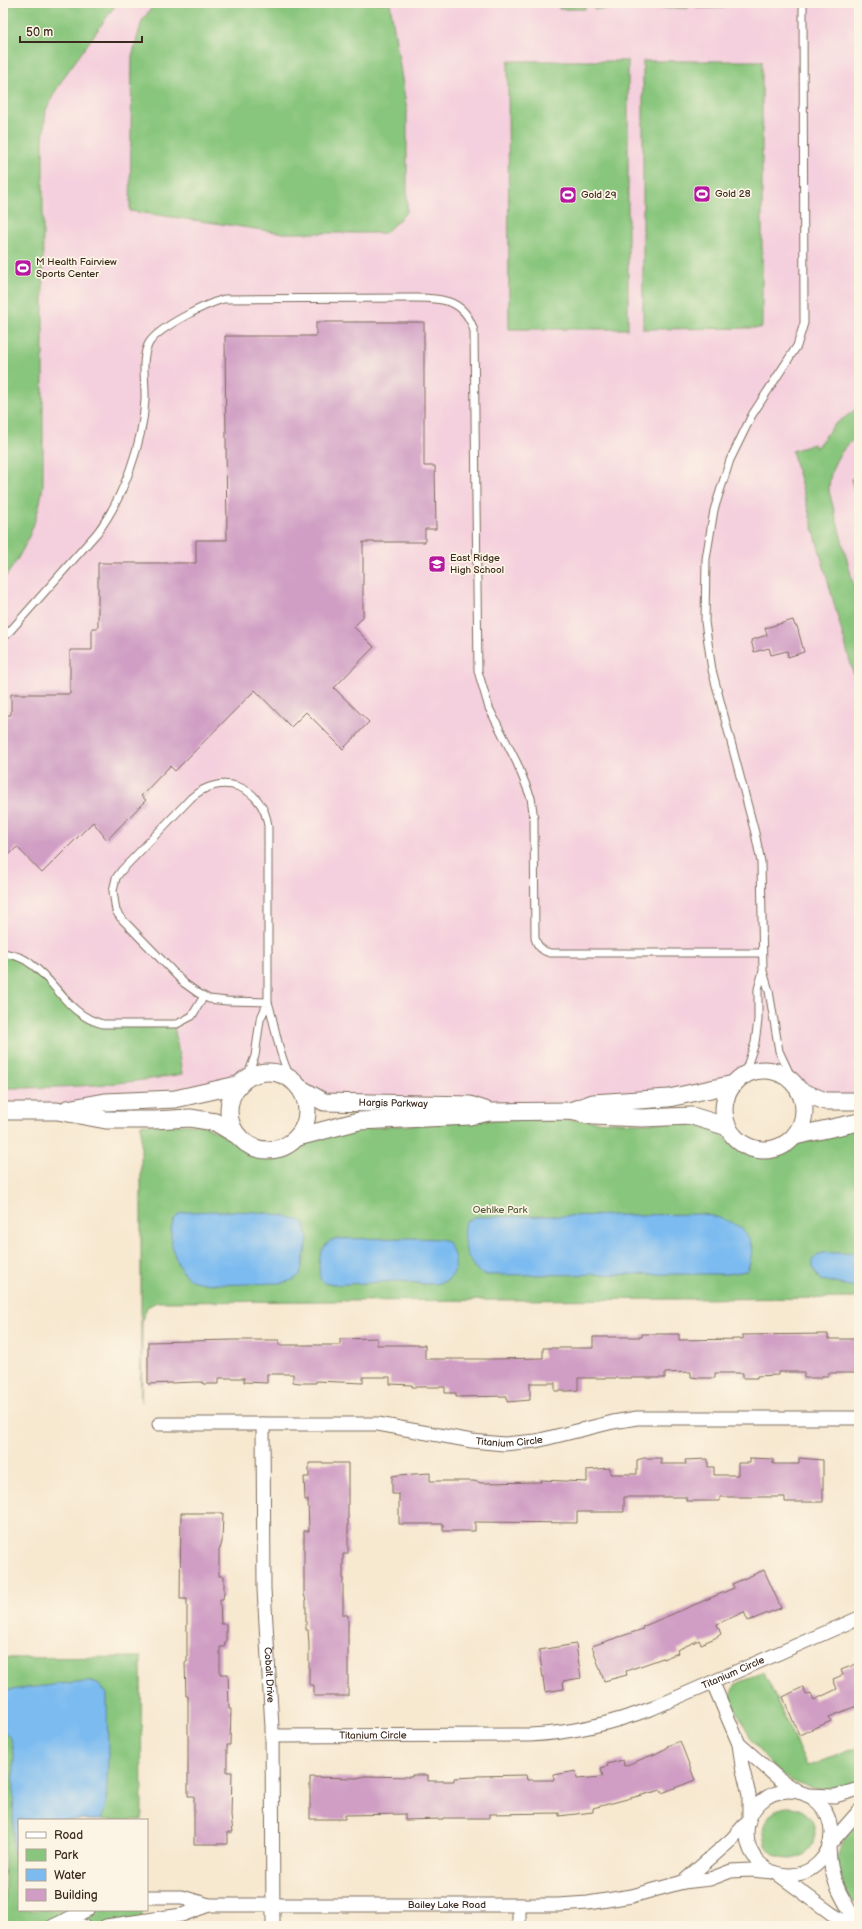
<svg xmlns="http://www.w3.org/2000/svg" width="862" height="1929" font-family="'Balsamiq Sans',sans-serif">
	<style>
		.built { fill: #f4cfdd }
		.green { fill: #89c67d; stroke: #62784e }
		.water { fill: #7bbbf0; stroke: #5b7287 }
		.building { fill: #d09ec4 }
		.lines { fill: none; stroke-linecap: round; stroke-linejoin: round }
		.service-casing { stroke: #7d6c5c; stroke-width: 9 }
		.minor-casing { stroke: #7d6c5c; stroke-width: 15 }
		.tertiary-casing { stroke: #7d6c5c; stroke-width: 19 }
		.service { stroke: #fff; stroke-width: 7 }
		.minor { stroke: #fff; stroke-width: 13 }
		.tertiary { stroke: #fff; stroke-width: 17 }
		.labels { text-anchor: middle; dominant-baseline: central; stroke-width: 3.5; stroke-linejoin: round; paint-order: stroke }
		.poi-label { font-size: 10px; fill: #3b2a1e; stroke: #fcf5e5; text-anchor: start }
		.street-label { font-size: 10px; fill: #3b2a1e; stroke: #fcf5e5 }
		.park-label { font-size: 10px; fill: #52593a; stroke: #fcf5e5 }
	</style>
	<rect width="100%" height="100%" fill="#fcf5e5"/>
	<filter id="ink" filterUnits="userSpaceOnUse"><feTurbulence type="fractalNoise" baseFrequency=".025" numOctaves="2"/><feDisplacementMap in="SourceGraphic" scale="8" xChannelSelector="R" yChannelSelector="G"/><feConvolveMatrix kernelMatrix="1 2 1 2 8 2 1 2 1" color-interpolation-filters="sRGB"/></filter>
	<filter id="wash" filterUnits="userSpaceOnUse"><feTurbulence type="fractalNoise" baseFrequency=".012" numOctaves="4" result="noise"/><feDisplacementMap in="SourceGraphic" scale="16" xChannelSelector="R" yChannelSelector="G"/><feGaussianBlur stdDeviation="0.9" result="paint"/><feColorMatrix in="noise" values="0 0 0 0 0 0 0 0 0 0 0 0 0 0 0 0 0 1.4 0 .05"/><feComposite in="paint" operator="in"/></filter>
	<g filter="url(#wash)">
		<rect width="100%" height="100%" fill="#f7e8d0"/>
		<path class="built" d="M116 3H859V1101H825L781 1074 768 1070 755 1071 738 1080 570 1111 354 1104 300 1088 291 1078 278 1073 268 1071 259 1072 247 1077 237 1085 3 1111V580L20 555 29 537 41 500 43 484 44 123 46 110 64 77Z"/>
		<path class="green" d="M3 3H117L64 77 55 92 46 110 43 139V484C39 519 25 552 3 580Z
			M155 3H390L407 111V212L385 233H284L130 211 132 56 142 21Z
			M559 3H585V9H559Z
			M594 3H621V9H594Z
			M661 3H688V8H661Z
			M697 3H724V8H697Z
			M508 61H628V329H509Z
			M643 61H762V328L643 329Z
			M859 407V435C840 449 829 467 829 491L859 606V694L792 451 814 444 816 448 833 426Z
			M859 477V507L851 479Z
			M3 953 19 957 92 1021 174 1025 182 1074C123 1085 63 1088 3 1088Z
			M474 1120H572L635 1123 688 1122 714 1130 742 1150 761 1155 775 1153 801 1142 859 1126V1298L157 1302 147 1307 142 1320 141 1402V1124L204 1125 228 1138 245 1152 259 1156H268L277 1155 301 1145 346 1130Z
			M141 1657 142 1820H19V1910H142V1926H5L3 1658Z
			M764 1672 807 1767 859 1747V1782C845 1787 829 1791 813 1788 772 1782 745 1733 731 1698 729 1682 752 1677 764 1672Z
			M763 1833a26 26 0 1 1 52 0a26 26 0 1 1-52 0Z
			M859 1821V1897L854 1904C830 1873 832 1849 859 1821Z"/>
		<path class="water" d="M186 1212C220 1211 275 1208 305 1223L308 1240 300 1275 293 1280 282 1283C262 1283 204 1288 190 1279 173 1268 159 1216 186 1212Z
			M702 1214C735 1220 763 1232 747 1271L727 1274 485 1275C468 1269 460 1239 465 1222L474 1217Z
			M412 1238 440 1239 447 1241C461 1262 459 1285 428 1284 418 1284 408 1281 397 1281 376 1282 354 1284 333 1285L324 1283 320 1279C318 1264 318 1246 334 1239Z
			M837 1253 859 1254V1288L821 1280C815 1275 808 1261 817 1255 822 1252 831 1253 837 1253Z
			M77 1682H92L100 1685 107 1694 108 1758 106 1805 101 1820H19V1873L15 1867 13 1847 14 1754 11 1739 3 1729V1691Z"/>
		<g id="blocks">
			<path class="building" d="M316 322H424V466H435L436 529H425V542H363V617L354 627 374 647 334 688 369 722 343 749 306 712 291 727 255 690 175 771 170 766 141 796 146 800 107 840 93 822 42 873 17 847 3 861V737H5V715H11V694H70V650H92V628H98V563H196V540H227L225 336H316Z
				M793 620 795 626H797L804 652 788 657 787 651 771 655 769 648 754 652 751 640 767 635 765 628Z
				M642 1334H679V1340L743 1339V1335L828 1334V1339H859V1373H828V1376H821V1378H804V1372H778V1375L757 1376V1378H743V1373H715V1378H699L691 1377V1372L665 1373V1378H578V1390L570 1391H555V1383H530V1400L507 1402V1396L456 1397V1393H445V1387H412V1385L390 1384V1377H363V1383L316 1381V1383H300L293 1382V1374H267V1383L244 1382V1378H219V1384H203V1382H195L148 1384V1342L233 1340H279V1345H340V1339L377 1338V1345H425V1359H493L543 1358V1348H593V1337H642Z
				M644 1458H661V1464H686L685 1460 708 1459V1467H714V1475H738V1463H750V1458L773 1459V1464H799V1458L823 1460V1502H785V1497H720V1501H686V1497H624V1512H577V1523L475 1522V1531H443V1524H399V1494H392V1476L399 1475 430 1473V1481H474L481 1483 541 1482V1480L587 1482V1470L610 1468V1474H637V1460Z
				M309 1463H348V1554H343V1615H348V1696H314V1685H309V1644L308 1630H306V1601L304 1594V1531H309L308 1500H305L304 1477H309Z
				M181 1513H223L222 1542 220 1549H219V1576H224V1592L223 1599H220L221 1624H226V1640L224 1647H220V1674H228L229 1709H231L230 1745H227V1772H232L231 1816 233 1832H228V1844H194V1796H188V1696H186L185 1662H187V1599H180Z
				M764 1570 781 1608 748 1621 744 1612 717 1624 721 1634 715 1638 701 1644 699 1640 677 1650 678 1653 663 1659V1658L626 1671 627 1675 604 1681 592 1646 643 1629 642 1627 734 1588 732 1584Z
				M576 1644 581 1678 563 1681 564 1689 545 1692 539 1650Z
				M859 1663V1705L829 1717 831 1721 799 1735 783 1697 803 1687 806 1695 811 1693 814 1700 837 1689 833 1679 843 1675 841 1670Z
				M680 1741 695 1780 662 1793 661 1790 593 1808V1812L559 1816V1813L490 1814V1818H443V1819L405 1820V1814L345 1815V1819H310V1777L357 1778 365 1776 412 1777V1775H428V1781H454V1778L476 1777V1776L526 1775 527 1780H554V1775L576 1771 577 1779 603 1777 601 1768 608 1766 607 1764 623 1760 624 1766 655 1754 667 1748V1746Z"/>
		</g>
	</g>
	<g filter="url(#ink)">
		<use href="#blocks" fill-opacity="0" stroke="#7d6c5c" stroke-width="1"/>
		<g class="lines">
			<g class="service-casing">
				<path id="service" d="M3 639 97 533C123 499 143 442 145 400 146 382 140 359 149 343 159 327 206 304 224 299L415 298C443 298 465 300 474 331L478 671 489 708 517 763 531 798 534 819 535 938C537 946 542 951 550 953H762
					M3 953C13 955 23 957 31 964 58 983 67 1015 103 1024H177L192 1016 204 996
					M763 971 769 991 779 1051 794 1083
					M268 1002 227 1001 209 999 198 993 184 983 120 917 116 911 113 891 116 878 121 871 191 798C221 771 263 786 268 826V1002C276 1028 278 1054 291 1078
					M744 1075 755 1043 758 1020V989L763 971 761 862 755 833 712 670 705 622 706 559 714 510 730 460 752 415 797 346 804 323 803 3
					M247 1077 255 1056 260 1020 268 1002"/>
			</g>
			<g class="minor-casing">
				<g id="minor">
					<path id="s1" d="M159 1424H378L472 1441 504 1444 536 1441 613 1422 637 1418H859"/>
					<path id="s2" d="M263 1424 264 1589 272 1727 273 1926"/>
					<path d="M713 1683 739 1744 742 1766 749 1795V1817"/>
					<path id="s3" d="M272 1736 530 1735C573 1733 613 1723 653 1708L859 1618"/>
					<path d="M739 1744 778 1778 799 1792"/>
					<circle cx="789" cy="1833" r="42"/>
					<path d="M806 1795 835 1796 859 1789"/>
					<path d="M829 1845 859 1811"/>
					<path d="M829 1847C830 1881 842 1898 859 1926"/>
					<path d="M779 1875 832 1914 852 1926"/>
					<path d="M683 1882 731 1840 748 1821"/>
					<path id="s4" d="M147 1897H182L209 1905H558L588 1903 632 1896 683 1882 710 1879 731 1871 751 1870 772 1872"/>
					<path d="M61 1923 83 1926"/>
					<path d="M53 1926 87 1910"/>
					<path d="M106 1926 182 1915 209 1905"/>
					<path d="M519 1926V1905"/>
				</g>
			</g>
			<g class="tertiary-casing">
				<g id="tertiary">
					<circle cx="764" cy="1110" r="40"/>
					<circle cx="268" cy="1111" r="39"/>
					<path id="s5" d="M300 1088 324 1102 470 1105 485 1110"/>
					<path d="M800 1091 825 1101H859"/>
					<path d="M67 1109 105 1102 175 1099 237 1085"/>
					<path d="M3 1111H57L106 1120H154L190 1118 215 1122 235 1134"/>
					<path d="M570 1111 593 1103 669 1098 734 1084"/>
					<path d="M795 1136 859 1122"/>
					<path d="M298 1137 359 1121 470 1116 490 1112 570 1111 593 1116 642 1118 692 1116 728 1127"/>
				</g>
			</g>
			<use href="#service" class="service"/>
			<use href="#minor" class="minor"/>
			<use href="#tertiary" class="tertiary"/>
		</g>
	</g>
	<defs>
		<g id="stadium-square" transform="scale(0.9)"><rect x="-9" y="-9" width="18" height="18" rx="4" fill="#b5179e" stroke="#fcf5e5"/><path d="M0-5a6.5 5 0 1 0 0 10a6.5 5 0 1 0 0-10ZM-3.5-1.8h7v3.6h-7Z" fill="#fff"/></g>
		<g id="school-square" transform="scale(0.9)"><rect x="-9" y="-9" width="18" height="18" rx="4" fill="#b5179e" stroke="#fcf5e5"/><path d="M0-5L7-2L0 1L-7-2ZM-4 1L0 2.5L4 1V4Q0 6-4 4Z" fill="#fff"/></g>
	</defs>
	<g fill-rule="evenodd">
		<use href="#stadium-square" x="702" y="194"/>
		<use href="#stadium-square" x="568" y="195"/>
		<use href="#stadium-square" x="23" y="268"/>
		<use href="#school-square" x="437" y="564"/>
	</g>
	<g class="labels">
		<g class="poi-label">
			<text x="715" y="194">Gold 28</text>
			<text x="581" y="195">Gold 29</text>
			<text x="36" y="262">M Health Fairview<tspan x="36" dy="12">Sports Center</tspan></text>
			<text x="450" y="558">East Ridge<tspan x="450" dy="12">High School</tspan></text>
		</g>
		<g class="street-label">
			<text stroke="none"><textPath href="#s5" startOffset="97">Hargis Parkway</textPath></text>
			<text stroke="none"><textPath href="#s1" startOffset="352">Titanium Circle</textPath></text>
			<text stroke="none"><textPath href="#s3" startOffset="472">Titanium Circle</textPath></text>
			<text stroke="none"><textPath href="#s2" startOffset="251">Cobalt Drive</textPath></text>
			<text stroke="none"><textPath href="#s3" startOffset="101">Titanium Circle</textPath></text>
			<text stroke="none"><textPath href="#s4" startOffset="301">Bailey Lake Road</textPath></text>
		</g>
		<g class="park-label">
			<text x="500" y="1210">Oehlke Park</text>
		</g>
	</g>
	<rect width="862" height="1929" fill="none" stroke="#fcf5e5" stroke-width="16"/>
	<rect x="18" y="1819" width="130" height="92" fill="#fcf5e5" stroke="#afa495"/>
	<rect x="26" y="1832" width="20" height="6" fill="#ffffff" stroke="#afa495"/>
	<text x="54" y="1839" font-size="12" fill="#3b2a1e">Road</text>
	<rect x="26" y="1849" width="20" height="12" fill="#89c67d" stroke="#afa495"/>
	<text x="54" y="1859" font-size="12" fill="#3b2a1e">Park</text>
	<rect x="26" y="1869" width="20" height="12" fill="#7bbbf0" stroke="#afa495"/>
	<text x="54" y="1879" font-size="12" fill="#3b2a1e">Water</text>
	<rect x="26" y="1889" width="20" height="12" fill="#d09ec4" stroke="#afa495"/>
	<text x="54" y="1899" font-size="12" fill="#3b2a1e">Building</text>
	<path d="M20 36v6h122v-6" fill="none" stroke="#3b2a1e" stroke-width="2"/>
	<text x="26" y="36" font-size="12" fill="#3b2a1e" stroke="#fcf5e5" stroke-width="3" paint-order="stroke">50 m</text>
</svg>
